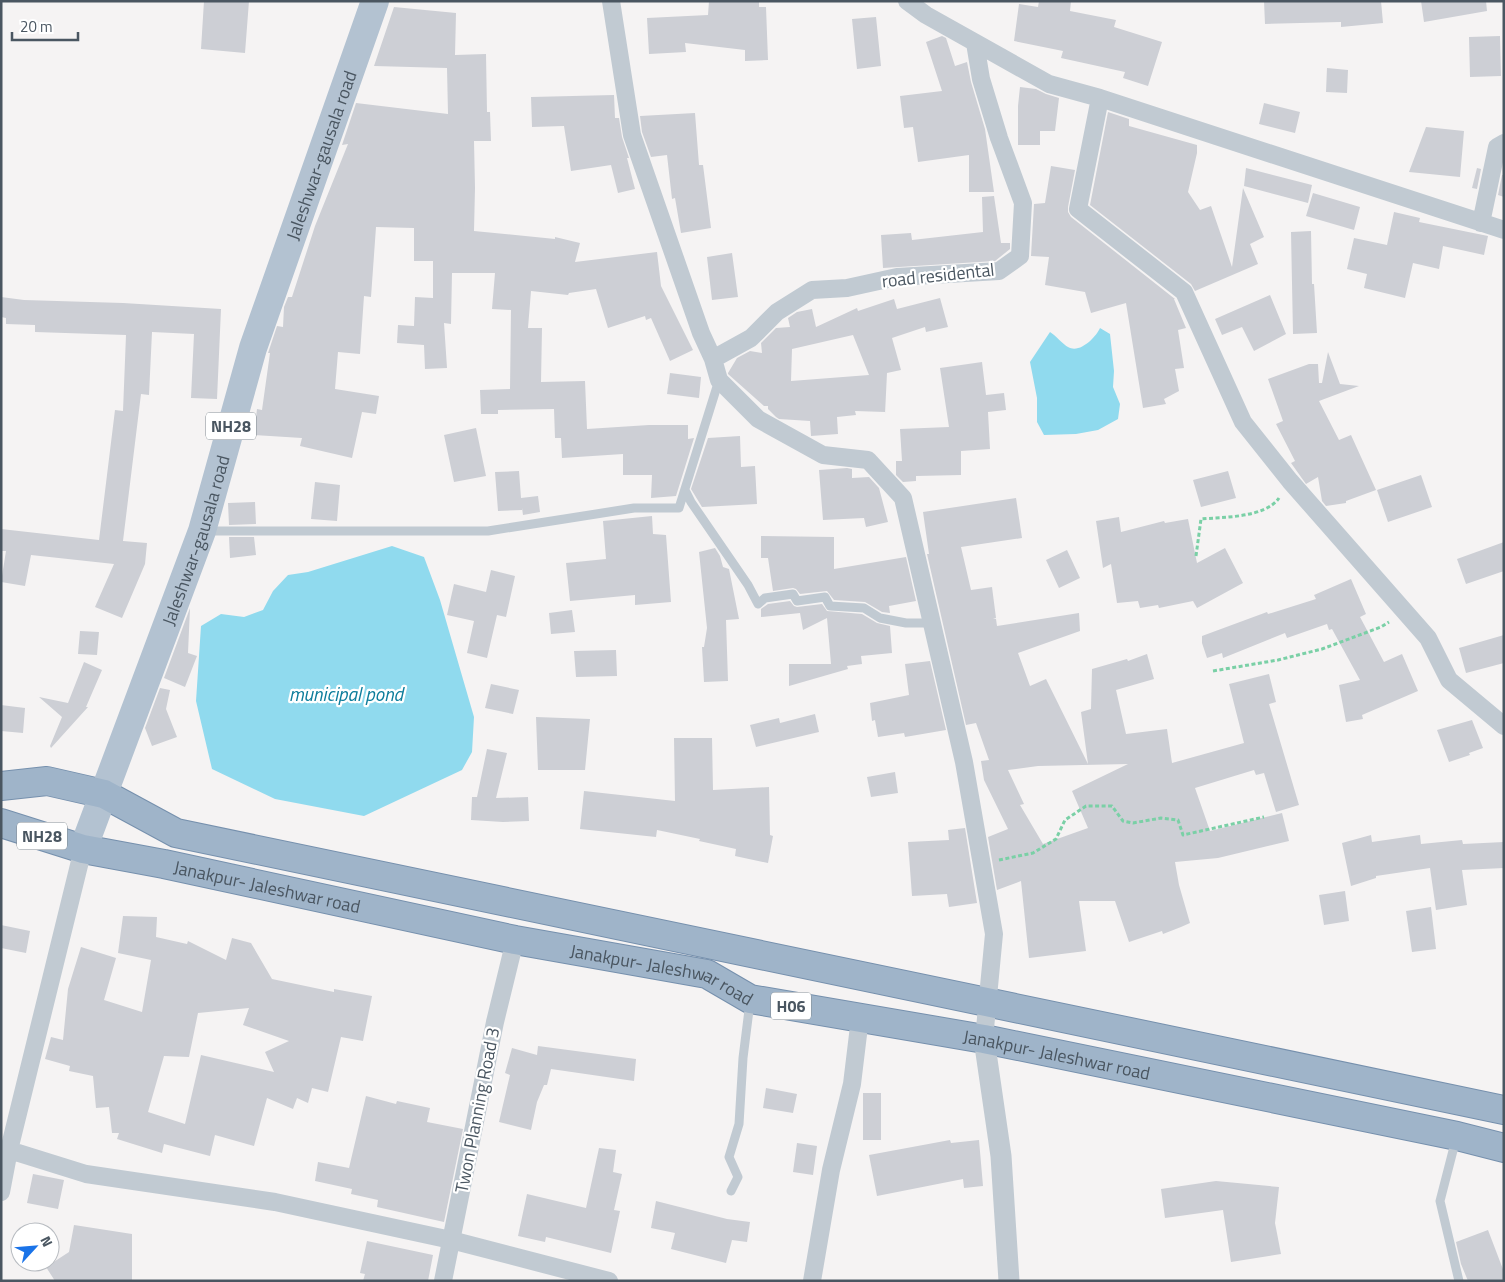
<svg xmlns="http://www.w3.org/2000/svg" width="1505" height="1282" font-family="'Titillium Web',sans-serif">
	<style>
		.water { fill: #90daee }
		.building { fill: #cdcfd5; fill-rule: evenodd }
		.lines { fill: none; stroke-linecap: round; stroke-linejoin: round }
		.trunk-casing { stroke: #7690ad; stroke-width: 30 }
		.path { stroke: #7ad0a6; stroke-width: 3; stroke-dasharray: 4 2.5; stroke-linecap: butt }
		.service { stroke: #c1cad2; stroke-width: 9 }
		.minor { stroke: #c1cad2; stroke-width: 18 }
		.tertiary { stroke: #c1cad2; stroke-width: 21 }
		.primary { stroke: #b3c2d1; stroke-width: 28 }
		.trunk { stroke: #9fb4c9; stroke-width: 28 }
		.labels { text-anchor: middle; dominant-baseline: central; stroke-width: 4.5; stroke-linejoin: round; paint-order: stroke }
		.shield { fill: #fff; stroke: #808990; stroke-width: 1 }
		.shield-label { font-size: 16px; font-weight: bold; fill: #4a5661 }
		.street-label { font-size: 18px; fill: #4a5661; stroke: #fff }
		.water-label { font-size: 19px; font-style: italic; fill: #0c7c9b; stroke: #fff }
	</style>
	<rect width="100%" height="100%" fill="#f5f3f3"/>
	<path class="water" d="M1100 328 1110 334 1114 371 1113 387 1120 404 1118 419 1098 430 1076 434 1044 435 1037 422V398L1030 362 1050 332C1055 335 1064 345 1068 347 1080 354 1096 337 1100 328Z
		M392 546 424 557 440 600 474 717 472 752 462 770 364 816 275 799 212 769 196 701 201 626 221 614 244 617 263 610 273 591 288 575 308 572Z"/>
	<path class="building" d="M204 1H249L245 53 201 49Z
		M709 1H759V7H766L768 60 745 61V50L685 43 686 52 649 54 647 18 708 15Z
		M1039 1H1071L1070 11 1116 20 1114 27 1162 42 1148 86 1123 78 1125 72 1061 58 1063 51 1014 41 1019 4 1038 7Z
		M1264 1H1381L1383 23 1341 27V22L1265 24Z
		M1421 1H1486L1487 11 1424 22Z
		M394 7 456 13 455 55 486 54 487 112H490L491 141H474L475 188 474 231 555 239V237L580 243 575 262 657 252 661 286 693 350 670 361 651 318 646 320 645 316 608 328 596 289 569 293 568 295 531 291 528 328H542L541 382 585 381 587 429 649 425H688V439L694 438 676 496 651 498 652 475H623V454L562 458 561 438H555L554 409 498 410V414H481L480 390 510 389 511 310 492 309 495 273H452L451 324 444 323 447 368 425 369 424 345 397 343 398 325 414 326 415 297 433 298V261H414V228L376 227 371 297 364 296 360 354 338 352 335 389 379 396 376 414 362 412 352 458 300 446 302 438 254 435 257 409 262 410 270 353H268L277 326 283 327 284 307 288 297H292L315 226 348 144 342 145 356 103 448 114 447 68 374 66Z
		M876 17 881 66 857 69 852 19Z
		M942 36 946 38 955 66 967 62 971 82 985 129 994 192H969V155L918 162 913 127 904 128 900 96 942 91 926 42Z
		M1500 36 1501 76 1470 77 1469 37Z
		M1327 68 1348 70 1347 93 1326 92Z
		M1020 87 1036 89 1046 94 1059 98 1055 131H1040V145H1018V106Z
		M614 95 615 118H619L622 137 629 158H627L635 189 618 193 611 165 571 171 564 126 532 127 531 97Z
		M1264 103 1300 112 1295 133 1259 124Z
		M1108 112 1129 119V126L1197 145V153L1188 192 1200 210 1211 206 1232 267 1243 188 1264 237 1250 244 1258 264 1195 291 1191 284 1090 205Z
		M695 113 699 165H703L711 228 681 233 675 198 672 199 667 155 651 157 642 132 640 116Z
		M1426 127 1464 131 1460 177 1409 172Z
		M1051 166 1075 170 1068 207V212L1071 217 1175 299H1174L1186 328 1178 330 1184 368 1175 369 1179 391 1164 399 1166 404 1143 408 1126 303 1091 313 1085 292 1045 285 1049 257 1031 256 1034 204 1045 203Z
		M1246 168 1312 185 1308 203 1244 186Z
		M1477 168 1481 169 1477 189 1472 188Z
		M1502 175H1504V197L1498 195Z
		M1313 193 1360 207 1354 230 1306 216Z
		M994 196 1001 243H1010V249L995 261 883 268 881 235 911 233 912 240 983 232 982 197Z
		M1394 212 1420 218 1419 222 1488 236 1484 255 1443 246 1439 269 1413 263 1405 298 1364 288 1367 274 1347 269 1354 238 1387 245Z
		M1311 231 1312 284H1314L1317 333 1293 334 1291 232Z
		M732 253 738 297 712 300 707 257Z
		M1270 295 1286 334 1254 351 1242 327 1222 335 1215 319Z
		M1 297 24 300 123 303 221 309 217 399 191 398 194 334 152 332 149 395 141 394 123 541 147 543 145 564 122 618 95 607 114 564 31 555 25 586 1 582 6 551H1V529L99 540 115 410 123 411 126 335 35 332V325L6 324V318L1 317Z
		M940 298 948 327 926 332 925 327 892 338 901 370 887 373 885 414V412L855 411 856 415 837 417 838 434 811 436 810 421 779 419 776 417 768 409V406H764L728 374V373L737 358 750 351 762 353 761 343 776 328 790 327 788 318 797 312 812 309 816 327 857 308 858 311 894 299 897 309ZM853 335 869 375 791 381 792 349Z
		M1328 352 1340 384 1359 386 1319 401 1339 440 1351 435 1376 490 1346 501V503L1326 506 1322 501 1318 477 1306 484 1291 463 1295 461 1276 424 1283 421 1268 379 1309 364H1318L1319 383H1322Z
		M982 362 986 395 1004 393 1006 410 988 412 990 449 961 451V475L916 476V481L903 482 896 475V461H902L900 429 949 427 940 368Z
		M670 373 701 377 699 398 667 394Z
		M476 428 486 476 454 482 444 435Z
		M740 436 741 467 755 466 757 504 702 507 691 489 708 438Z
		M847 468 852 469V478L869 477 879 488 888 522 866 527 864 518 823 520 819 470Z
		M519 471 521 498 538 496 540 512 523 515 522 508V510L498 511 495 472Z
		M1228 471 1236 498 1201 507 1193 480Z
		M1421 475 1432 507 1388 522 1377 490Z
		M315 482 340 485 337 521 311 519Z
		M1016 498 1022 538 961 547 971 590 992 587 996 618 993 619H996L997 626 1079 613 1080 631 1018 653 1030 686 1046 679 1088 764 1081 712 1091 709 1092 669 1127 659 1128 661 1147 654 1154 679 1116 690 1126 734 1167 729 1172 763 1244 743 1229 684 1269 674 1276 702 1269 704 1299 805 1276 812 1264 773 1256 775 1254 770 1195 788 1210 831 1282 813 1289 841 1218 858 1175 862 1179 885 1190 923 1181 927 1163 934 1162 931 1129 942 1115 901H1079L1086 951 1029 958 1021 881 997 890 988 837 1008 829 984 780 981 761 989 760 976 723 966 725 927 554H929L923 512ZM1128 764 1072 791 1088 828 1043 844 1020 805 1024 804 1008 770 1038 766Z
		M255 502 256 524 229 525 228 503Z
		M652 516 653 534 666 535 671 602 635 605V595L570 601 566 563 606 559 603 521Z
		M1119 517 1121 532 1164 521 1165 523 1188 519 1197 563 1225 548 1243 583 1197 608 1193 601 1159 608 1158 605 1140 608 1138 601 1117 603 1111 564 1103 568 1096 521Z
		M761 536 834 537V569L906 557 916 601 889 606 890 613 882 612 865 602 834 600 827 591 800 594 796 589 793 588 773 591 768 558H761Z
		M229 537H254L256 555 230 558Z
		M1504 542V571L1466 584 1457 559Z
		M715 548 720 556 723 567 729 569 739 619 726 620 728 681 704 682 702 647H704L707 628 699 552Z
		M1067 550 1080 578 1059 588 1046 560Z
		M491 570 515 576 506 617 497 615 487 658 467 653 474 621 447 615 454 584 486 592Z
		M1351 579 1366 614 1360 617 1384 662 1402 654 1418 691 1362 715 1363 719 1346 722 1339 685 1360 680 1332 629 1329 630 1327 624 1287 638 1285 633 1223 658 1222 653 1207 658 1202 643V636L1267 612 1268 614 1316 599 1314 595Z
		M790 601 794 606 797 607 822 604 827 611 862 614 877 623 890 626 892 653 861 656 862 664 847 666 848 669 789 686V664H831L827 618 803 630 800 613 761 617V609L768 604Z
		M190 608 188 653 197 656 185 687 164 678Z
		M572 610 575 632 551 634 549 613Z
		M80 631 99 632 97 655 78 654Z
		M1504 635V663L1466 673 1459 648Z
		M616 650 617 676 576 677 574 651Z
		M930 661 946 730 905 737 904 733 878 737 875 720 872 721 870 703 909 695 905 664Z
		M84 662 102 670 86 707H88L51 748 50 746 62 717 39 697 68 703Z
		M491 684 519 690 513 714 485 708Z
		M160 688 170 690 166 709 177 737 152 746 145 728Z
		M1 705 25 708 23 733 1 731Z
		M815 714 819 732 756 747 750 725 779 718 780 723Z
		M536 717 590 719 585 770H538Z
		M1472 720 1483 748 1469 753 1470 755 1449 762 1437 730Z
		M674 738H712L713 790 769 787 770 835 773 836 768 863 735 856 736 849 699 841 700 839 657 830 656 837 580 829 584 791 675 801Z
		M487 749 507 753 496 798 528 797 529 821 503 822 471 820 472 797H477Z
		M895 772 898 793 871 797 867 777Z
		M965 828 977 903 949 907 947 894 912 896 908 842 949 840 948 830Z
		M1371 835 1372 842 1420 835 1421 844 1462 840 1463 844 1504 842V868L1462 870 1467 905 1436 910 1430 868 1376 876V878L1351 886 1342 843Z
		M1345 891 1349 921 1324 925 1319 895Z
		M1431 907 1436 949 1412 952 1406 911Z
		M123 916 157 917 156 937 187 944 188 941 226 960 232 938 251 943 272 979 334 992V989L372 996 363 1041 341 1037 328 1092 312 1088 308 1103 297 1098 293 1109 267 1098 254 1146 215 1135 210 1156 164 1144 162 1153 117 1139 119 1133H112L109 1107 96 1108 93 1076 69 1071 70 1066 45 1059 51 1037 63 1040 68 989 81 947 116 958 104 1000 142 1012 151 960 118 953ZM249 1008 243 1025 289 1041 265 1052 274 1072 201 1055 185 1124 148 1112 164 1056 189 1057 198 1013Z
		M1 925 30 931 26 953 1 948Z
		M538 1046 636 1059 634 1081 551 1069 547 1085H544L537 1102 531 1130 499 1122 510 1075 505 1073 512 1048 537 1055Z
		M766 1088 797 1094 793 1113 763 1108Z
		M863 1093H881V1140H863Z
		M366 1096 396 1104 397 1101 430 1108 427 1122 463 1129 444 1222 377 1207 378 1200 351 1194 352 1189 315 1181 318 1162 349 1168Z
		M950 1140 951 1143 979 1140 983 1186 964 1188 963 1179 877 1196 869 1155Z
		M797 1143 817 1146 813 1175 793 1172Z
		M599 1148 616 1150 613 1172 622 1174 614 1210 620 1211 611 1253 546 1237 545 1242 518 1236 527 1194 586 1208Z
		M33 1174 64 1180 58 1209 27 1203Z
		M1216 1181 1279 1187 1275 1223 1281 1254 1231 1262 1223 1210 1165 1218 1161 1189Z
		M656 1201 727 1219 750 1222 747 1242 732 1240 726 1263 671 1249 675 1233 651 1228Z
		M74 1225 132 1234V1281H55L46 1267 69 1252Z
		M1488 1230 1504 1272V1281H1468L1461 1264 1456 1242Z
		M367 1241 433 1255 428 1281H363L365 1274 360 1273Z"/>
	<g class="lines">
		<g class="trunk-casing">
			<g id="trunk">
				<path d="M1 786 47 781 104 794 176 833 1504 1110"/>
				<path id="s2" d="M1 823 83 849 164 864 515 940 707 974 750 999 984 1039 1457 1136 1504 1148"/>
			</g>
		</g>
		<path class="path" d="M1196 556 1201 519C1223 517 1265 518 1279 498
			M1213 671 1278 660 1322 649 1381 627 1389 622
			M999 860 1033 853 1056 839 1065 820 1086 806H1112L1123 821 1133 823 1161 818 1178 820 1183 835 1264 817"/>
		<path class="service" d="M685 490 691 502 748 585 758 604 765 598 793 594 797 601 825 597 830 606 864 608 880 618 906 623H932
			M205 531H488L634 508H679L719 380
			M1456 1139 1440 1201 1459 1281
			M731 1191 738 1177 729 1157 739 1124 743 1058 750 1002"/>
		<path class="minor" d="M611 1 632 135 701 333 713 359 719 380 758 419 823 455 868 460 903 498 964 762 994 934 984 1039
			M907 1 926 15 1049 84 1100 98 1504 230
			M1100 98 1078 209 1184 292 1243 422 1290 481 1428 638 1449 680 1504 726
			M1481 223 1497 147 1504 143
			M713 359 751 338 777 312 812 290 847 288 897 277 999 271 1020 256 1023 203 999 138 981 79 975 43
			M9 1150 86 1174 275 1202 451 1240 609 1281
			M1 1192 9 1150 83 849
			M443 1281 495 1022 515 940
			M812 1281 831 1170 852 1084 860 1018"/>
		<path class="tertiary" d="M984 1039 1001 1156 1009 1281"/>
		<path class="primary" id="s1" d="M83 849 202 531 253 348 375 1"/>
		<use href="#trunk" class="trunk"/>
	</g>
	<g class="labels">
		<g class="shield">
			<rect x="206" y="412.5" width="50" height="27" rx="4"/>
			<rect x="17" y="822.5" width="50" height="27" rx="4"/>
			<rect x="771" y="992.5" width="40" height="27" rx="4"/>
		</g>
		<g class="shield-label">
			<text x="231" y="426">NH28</text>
			<text x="42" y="836">NH28</text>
			<text x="791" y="1006">H06</text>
		</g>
		<g class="street-label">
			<text stroke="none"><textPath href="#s1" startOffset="734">Jaleshwar-gausala road</textPath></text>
			<text transform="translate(938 275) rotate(-6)">road residental</text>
			<text stroke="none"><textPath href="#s1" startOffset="329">Jaleshwar-gausala road</textPath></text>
			<text stroke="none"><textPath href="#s2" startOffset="274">Janakpur- Jaleshwar road</textPath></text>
			<text stroke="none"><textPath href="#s2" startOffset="679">Janakpur- Jaleshwar road</textPath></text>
			<text stroke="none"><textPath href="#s2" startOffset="1084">Janakpur- Jaleshwar road</textPath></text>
			<text transform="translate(477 1110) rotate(-79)">Twon Planning Road 3</text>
		</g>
		<g class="water-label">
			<text x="346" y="693">municipal pond</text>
		</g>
	</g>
	<rect width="1505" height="1282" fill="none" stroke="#4a5661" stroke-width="5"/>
	<g transform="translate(35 1247) rotate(64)"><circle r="24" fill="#ffffff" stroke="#b7bbc0"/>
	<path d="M0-4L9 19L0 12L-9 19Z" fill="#1a73e8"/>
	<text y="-8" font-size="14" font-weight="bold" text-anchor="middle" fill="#4a5661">N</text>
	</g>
	<path d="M12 32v8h66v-8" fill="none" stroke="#4a5661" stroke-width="2.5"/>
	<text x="20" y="32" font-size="15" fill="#4a5661" stroke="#ffffff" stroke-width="4" paint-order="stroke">20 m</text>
</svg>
